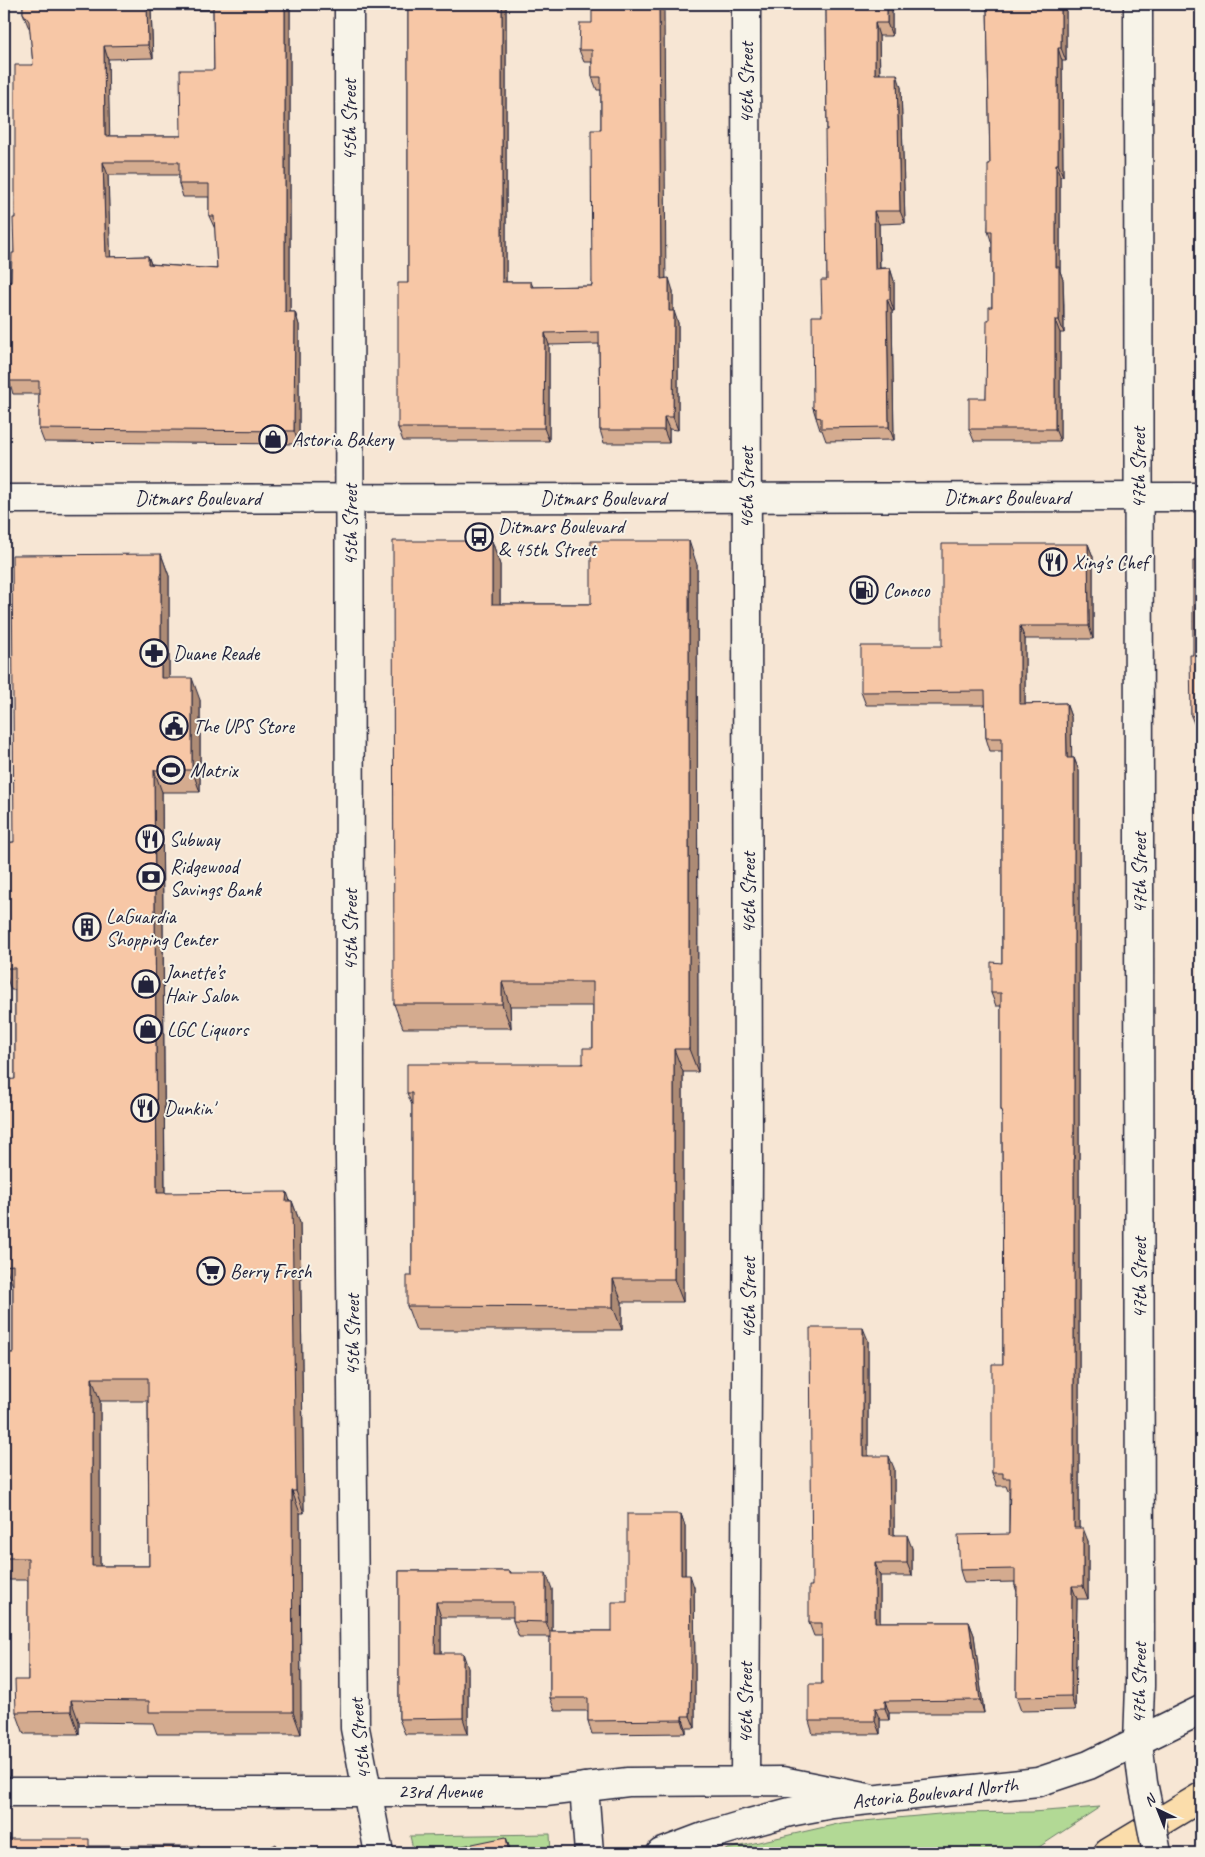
<svg xmlns="http://www.w3.org/2000/svg" width="1205" height="1857" font-family="Caveat,sans-serif">
	<style>
		.green { fill: #b2d995; stroke: #6a7e68 }
		.lines { fill: none; stroke-linecap: round; stroke-linejoin: round }
		.street-casing { stroke: #22223b; stroke-width: 31 }
		.secondary-casing { stroke: #22223b; stroke-width: 31 }
		.highway-casing { stroke: #22223b; stroke-width: 31 }
		.street { stroke: #f7f3e8; stroke-width: 28 }
		.secondary { stroke: #f7f3e8; stroke-width: 28 }
		.highway { stroke: #fbddab; stroke-width: 28 }
		.secondary-bridge-casing { stroke: #22223b; stroke-width: 31; stroke-linecap: butt }
		.secondary-bridge { stroke: #f7f3e8; stroke-width: 28 }
		.wall { fill: #d4ab8f; stroke: #22223b; fill-rule: evenodd }
		.shaded-wall { fill: #ad8b74; stroke: #22223b }
		.building { fill: #f7c7a6; stroke: #22223b; fill-rule: evenodd }
		.labels { text-anchor: middle; dominant-baseline: central; stroke-width: 4; stroke-linejoin: round; paint-order: stroke }
		.street-label { font-size: 20px; fill: #22223b; stroke: #f7f3e8 }
		.poi-label { font-size: 20px; fill: #22223b; stroke: #f7f3e8; text-anchor: start }
	</style>
	<rect width="100%" height="100%" fill="#f7e6d4"/>
	<filter id="ink" filterUnits="userSpaceOnUse"><feTurbulence type="fractalNoise" baseFrequency=".02" numOctaves="2"/><feDisplacementMap in="SourceGraphic" scale="10" xChannelSelector="R" yChannelSelector="G"/><feConvolveMatrix kernelMatrix="1 2 1 2 8 2 1 2 1" color-interpolation-filters="sRGB"/></filter>
	<g filter="url(#ink)">
		<path class="green" d="M1100 1807 1030 1853H718L728 1849 842 1823 950 1813 1032 1812Z
			M550 1834 551 1853H414L410 1836Z"/>
		<g class="lines">
			<g class="street-casing">
				<path id="street" d="M349 4 350 1156 355 1728 379 1853
					M1138 4 1140 1686 1138 1742
					M745 1781 748 1160 746 4
					M584 1787 589 1853
					M4 1792H545L628 1782 782 1781 868 1798"/>
			</g>
			<g class="secondary-casing">
				<path id="secondary" d="M4 499 1201 497
					M1138 1742 1143 1783 1149 1812
					M661 1853 706 1836 746 1824 790 1812 832 1804 1038 1782 1089 1765 1201 1710"/>
			</g>
			<g class="highway-casing">
				<path id="highway" d="M1108 1853 1201 1797"/>
			</g>
			<use href="#street" class="street"/>
			<use href="#secondary" class="secondary"/>
			<use href="#highway" class="highway"/>
			<g class="secondary-bridge-casing">
				<path id="secondary-bridge" d="M1149 1812 1157 1853"/>
			</g>
			<use href="#secondary-bridge" class="secondary-bridge"/>
		</g>
		<path class="wall" d="M23 4H290V312H295L299 325V444L44 442 39 429V394H13L9 380H6L4 373V282H11L14 253 15 218 33 65 30 29 28 26 23 13ZM151 10H213L214 70 181 136H109L108 59 153 58ZM108 175H179V184L183 197H209V216L215 229 217 269 151 264 148 256 110 257Z
			M408 4H506V282H531L533 287 592 286 601 130V90H597L592 77V62H584L579 50 592 23 666 279 673 291V311L678 323V430L669 429V443H604L600 430 599 344 549 345V441H403L398 428 408 283Z
			M826 4H908V9L892 10V36H879L880 74 901 87 905 223 879 224 880 268H890L894 281V311H892L894 440 826 441 822 430H820L813 408 822 316 827 280V130Z
			M987 4H1066V61H1062L1063 176H1060V271L1063 280 1064 305V333H1060V441H974L969 429 986 398 989 320 992 307V244L988 231 990 164Z
			M492 541 500 565V604H591L697 565 698 1072H683V1302H622V1330H416L407 1306 412 1276V1105L407 1093 583 1064 593 1048V1006H510L511 1028H403L394 1004Z
			M1088 544 1093 557V639H1025V704L1066 703 1071 717V758H1074L1079 771V1528L1088 1541V1599H1077L1075 1710 1021 1711 1016 1697 1017 1592 1015 1586V1582L964 1583 960 1570 1009 1534V1491H1008L1006 1486H997L992 1473 1003 1364 1002 1114 1001 1110V1006H996L991 993 1002 963V751H990L986 738 985 705H866L861 692 942 646Z
			M161 554 169 576V678L200 700V792H162L165 1193 292 1201 300 1223 304 1513H300L301 1734H157L153 1723 79 1722V1734H24L16 1712 28 1680V1580H9L4 1565V1353H13V1286L5 1266 15 1079V990H11L4 970V843L14 842ZM100 1401H148L149 1566H100Z
			M1201 561V728H1196L1191 716 1193 655Z
			M868 1340V1456L894 1468V1535L912 1548V1576H880V1622H969L974 1635 984 1713H889V1720H880V1734H813L809 1721 822 1684V1636H814L809 1623 812 1586Z
			M681 1514 685 1526V1575L694 1587 695 1669V1728H686V1733L592 1734 588 1721V1711H555L550 1698V1637H519L513 1621V1617H441V1653L468 1668V1734H405L399 1719V1571H510L511 1573 552 1589V1631H612L627 1602Z"/>
		<path class="shaded-wall" d="M147 4H149L151 10 153 58 148 45Z
			M285 4H290V325L285 312Z
			M502 4H506V294L502 282Z
			M659 4H664L666 291 661 279Z
			M887 4H890L892 10V36L887 23Z
			M1061 4H1066V61L1061 48Z
			M875 23 879 36 880 87 875 74Z
			M104 46 108 59 110 149 105 136Z
			M1058 48 1062 61 1063 176 1058 164Z
			M897 74 901 87 905 223 900 211Z
			M103 162 108 175 111 270 106 257Z
			M1056 164 1060 176V271L1063 280 1064 333 1059 320 1056 267Z
			M874 211 879 224 880 281 875 269Z
			M148 256 153 269 148 264Z
			M890 268 894 281V311L890 299Z
			M669 278 673 291V323L669 311Z
			M887 299 892 311 894 440 889 427Z
			M674 311 678 323V430L673 417Z
			M295 312 299 325V444L294 431Z
			M1055 320 1060 333V441L1055 429Z
			M545 333 549 345V441L544 428Z
			M664 417 669 429V443L664 430Z
			M492 541 500 565V627L492 604Z
			M689 541 697 565 698 1072 689 1049Z
			M1088 544 1093 557V639L1089 626Z
			M161 554 169 576V701L161 678Z
			M1020 626 1025 639V717L1020 704Z
			M192 678 200 700V792L192 770Z
			M1066 703 1071 717 1072 771 1067 758Z
			M1074 758 1079 771V1541L1074 1528Z
			M154 770 162 792 165 1215 157 1193Z
			M502 982 510 1006 511 1028 502 1004Z
			M674 1049 683 1072V1302L674 1279Z
			M287 1192 292 1207V1201L300 1223 304 1513 296 1491 286 1201Z
			M613 1279 622 1302V1330L613 1307Z
			M863 1328 868 1340V1468L863 1456Z
			M92 1378 100 1401V1588L92 1566Z
			M889 1456 894 1468V1548L890 1535Z
			M292 1491 300 1513 301 1734 293 1712Z
			M681 1514 685 1526V1587L681 1575Z
			M1083 1528 1088 1541V1599L1083 1586Z
			M907 1535 912 1548V1576L907 1563Z
			M875 1563 880 1576V1635L875 1622Z
			M546 1573 552 1589V1637L546 1622Z
			M690 1575 694 1587 695 1669V1728L690 1716Z
			M1072 1586 1077 1599 1075 1710 1071 1696Z
			M436 1602 441 1617V1668L435 1653Z
			M969 1622 974 1635 984 1713 980 1700Z
			M463 1653 468 1668V1734L463 1718Z
			M71 1700 79 1722V1734L71 1711Z
			M885 1701 889 1713V1720L885 1708Z
			M875 1708 880 1720V1734L875 1721Z
			M682 1716 686 1728V1733L682 1720Z
			M506 1837 510 1849 511 1853H509Z"/>
		<path class="building" d="M23 4H147L148 45 104 46 105 136H181L180 70H214L213 4H285V312H295L294 431 39 429V381H9V367H4V282H11L12 253H14L13 218H15V65H33L29 21 23 13ZM103 162H179V184H209V216H214L217 269 148 264V256L106 257Z
			M408 4H502V282H531V287L592 286 591 130H601V77H592V50H579L580 23H592V4H659L661 279 669 278V311H674L673 417H664V430H600L599 332 545 333 544 428H398V283H408Z
			M826 4H887V23H875V74H897L900 211H874L875 269 890 268V299H887L889 427 821 428V418L816 417V409L813 408 812 316H822L821 280H827L825 130H827Z
			M987 4H1061V48H1058V164H1056V267H1059V320H1055V429H969V398H986L987 320H989V307H992V231H988V164H990Z
			M393 541H492V604H591V541H689V1049H674V1279H613V1307L407 1306V1276H412V1093H407V1064H583V1048H593V982H502V1004H394Z
			M942 544H1088L1089 626H1020V704L1066 703 1067 758H1074V1528H1083V1586H1072L1071 1696 1016 1697 1017 1586H1015V1569L960 1570 958 1535 1009 1534 1010 1478H1003V1473H992V1364H1003L1002 1110H1001V993H991V962L1002 963V738H986L985 691 861 692V646H942Z
			M161 554V678H192V770H154L157 1193 287 1192 286 1201H292L296 1491H292L293 1712H149V1701L71 1700V1711L16 1712 15 1680H28V1558H4V1353H13V1265L5 1266 4 1080 15 1079V968H4V843L14 842 12 555ZM92 1378H148L149 1566H92Z
			M1193 561H1201V715L1191 716 1190 655H1193Z
			M810 1328H863V1456H889L890 1535H907V1563H875V1622H969L980 1700 885 1701V1708H875V1721H809V1684H822V1623H809V1586H812Z
			M627 1514H681V1575H690L691 1656 690 1716H682V1720L588 1721V1698H550V1631H612V1602H627Z
			M399 1571H510V1573H546V1622L513 1621V1602H436L435 1653H463V1718L399 1719Z
			M506 1837 509 1853H429Z
			M5 1839H89V1846H199V1853H5Z
			M276 1844 282 1853H260Z"/>
	</g>
	<defs>
		<g id="shop-ring" transform="scale(1.4375)"><circle r="9.5" fill="#f7f3e8" stroke="#22223b" stroke-width="1.5"/><path d="M-5-2.5h2.3a2.7 3.5 0 0 1 5.4 0H5L5.5 6h-11ZM-1.5-2.5h3a1.5 2.3 0 0 0-3 0Z" fill="#22223b"/></g>
		<g id="bus-ring" transform="scale(1.4375)"><circle r="9.5" fill="#f7f3e8" stroke="#22223b" stroke-width="1.5"/><path d="M-5-6H5V4H4V6H2V4H-2V6H-4V4H-5ZM-3.5-4V0h7V-4ZM-3.5 1.2v1.5H-2V1.2ZM2 1.2v1.5H3.5V1.2Z" fill="#22223b"/></g>
		<g id="restaurant-ring" transform="scale(1.4375)"><circle r="9.5" fill="#f7f3e8" stroke="#22223b" stroke-width="1.5"/><path d="M-5-6h1v4h1v-4h1v4h1v-4h1v5L-1.5 .5V6h-2V.5L-5-1ZM5-6V6H3V1.5H1.5Q1.5-4 5-6Z" fill="#22223b"/></g>
		<g id="fuel-ring" transform="scale(1.4375)"><circle r="9.5" fill="#f7f3e8" stroke="#22223b" stroke-width="1.5"/><path d="M-5.5-6h7V0h2V4h1.3V-2.5L3-4.5l.8-.8L6-3V5H2.5V1h-1V6h-7ZM-4.2-4.7v3.2H.2V-4.7Z" fill="#22223b"/></g>
		<g id="pharmacy-ring" transform="scale(1.4375)"><circle r="9.5" fill="#f7f3e8" stroke="#22223b" stroke-width="1.5"/><path d="M-2-6h4v4h4v4h-4v4h-4v-4h-4v-4h4Z" fill="#22223b"/></g>
		<g id="civic-ring" transform="scale(1.4375)"><circle r="9.5" fill="#f7f3e8" stroke="#22223b" stroke-width="1.5"/><path d="M-.6-6.5H3V-4.5H.6V-3L4-1V1h2V6H-6V1h2V-1L-.6-3ZM-1.2 2.5V6h2.4V2.5Z" fill="#22223b"/></g>
		<g id="stadium-ring" transform="scale(1.4375)"><circle r="9.5" fill="#f7f3e8" stroke="#22223b" stroke-width="1.5"/><path d="M0-5a6.5 5 0 1 0 0 10a6.5 5 0 1 0 0-10ZM-3.5-1.8h7v3.6h-7Z" fill="#22223b"/></g>
		<g id="bank-ring" transform="scale(1.4375)"><circle r="9.5" fill="#f7f3e8" stroke="#22223b" stroke-width="1.5"/><path d="M-6-4H6V4H-6ZM0-2.3a2.3 2.3 0 1 0 0 4.6a2.3 2.3 0 1 0 0-4.6Z" fill="#22223b"/></g>
		<g id="building-ring" transform="scale(1.4375)"><circle r="9.5" fill="#f7f3e8" stroke="#22223b" stroke-width="1.5"/><path d="M-4-6H4V6H1V3H-1V6H-4ZM-2.5-4.3h1.7v1.8h-1.7ZM.8-4.3h1.7v1.8H.8ZM-2.5-1h1.7V.8h-1.7ZM.8-1h1.7V.8H.8Z" fill="#22223b"/></g>
		<g id="supermarket-ring" transform="scale(1.4375)"><circle r="9.5" fill="#f7f3e8" stroke="#22223b" stroke-width="1.5"/><path d="M-6-5.5h2.5l.6 2H6L4.5 2H-2.5L-4.4-4H-6ZM-1.5 3.2a1.3 1.3 0 1 0 .1 0ZM3 3.2a1.3 1.3 0 1 0 .1 0Z" fill="#22223b"/></g>
	</defs>
	<g fill-rule="evenodd">
		<use href="#shop-ring" x="273" y="439"/>
		<use href="#bus-ring" x="479" y="537"/>
		<use href="#restaurant-ring" x="1053" y="562"/>
		<use href="#fuel-ring" x="864" y="590"/>
		<use href="#pharmacy-ring" x="154" y="653"/>
		<use href="#civic-ring" x="174" y="726"/>
		<use href="#stadium-ring" x="171" y="770"/>
		<use href="#restaurant-ring" x="150" y="839"/>
		<use href="#bank-ring" x="151" y="877"/>
		<use href="#building-ring" x="87" y="927"/>
		<use href="#shop-ring" x="146" y="984"/>
		<use href="#shop-ring" x="148" y="1029"/>
		<use href="#restaurant-ring" x="145" y="1108"/>
		<use href="#supermarket-ring" x="211" y="1271"/>
	</g>
	<g class="labels">
		<g class="street-label">
			<text transform="translate(746 83) rotate(-90)">46th Street</text>
			<text transform="translate(349 120) rotate(-90)">45th Street</text>
			<text transform="translate(1138 468) rotate(-90)">47th Street</text>
			<text transform="translate(746 488) rotate(-90)">46th Street</text>
			<text x="1007" y="497">Ditmars Boulevard</text>
			<text x="198" y="498">Ditmars Boulevard</text>
			<text x="603" y="498">Ditmars Boulevard</text>
			<text transform="translate(350 525) rotate(-90)">45th Street</text>
			<text transform="translate(1139 873) rotate(-90)">47th Street</text>
			<text transform="translate(748 893) rotate(-90)">46th Street</text>
			<text transform="translate(350 930) rotate(-90)">45th Street</text>
			<text transform="translate(1139 1278) rotate(-90)">47th Street</text>
			<text transform="translate(748 1298) rotate(-90)">46th Street</text>
			<text transform="translate(352 1335) rotate(-90)">45th Street</text>
			<text transform="translate(1139 1683) rotate(-89)">47th Street</text>
			<text transform="translate(745 1703) rotate(-90)">46th Street</text>
			<text transform="translate(360 1739) rotate(-96)">45th Street</text>
			<text x="440" y="1791">23rd Avenue</text>
			<text transform="translate(935 1793) rotate(-6)">Astoria Boulevard North</text>
		</g>
		<g class="poi-label">
			<text x="292" y="439">Astoria Bakery</text>
			<text x="498" y="526">Ditmars Boulevard<tspan x="498" dy="23">&amp; 45th Street</tspan></text>
			<text x="1072" y="562">Xing's Chef</text>
			<text x="883" y="590">Conoco</text>
			<text x="173" y="653">Duane Reade</text>
			<text x="193" y="726">The UPS Store</text>
			<text x="190" y="770">Matrix</text>
			<text x="169" y="839">Subway</text>
			<text x="170" y="866">Ridgewood<tspan x="170" dy="23">Savings Bank</tspan></text>
			<text x="106" y="916">LaGuardia<tspan x="106" dy="23">Shopping Center</tspan></text>
			<text x="165" y="972">Janette’s<tspan x="165" dy="23">Hair Salon</tspan></text>
			<text x="167" y="1029">LGC Liquors</text>
			<text x="164" y="1108">Dunkin'</text>
			<text x="230" y="1271">Berry Fresh</text>
		</g>
	</g>
	<rect width="1205" height="1857" fill="none" stroke="#f7f3e8" stroke-width="20"/>
	<rect x="10" y="10" width="1185" height="1837" fill="none" stroke="#22223b" stroke-width="2" filter="url(#ink)"/>
	<g transform="translate(1158 1810) rotate(317)" stroke="#f7f3e8" stroke-width="4" paint-order="stroke">
	<path d="M0-4L9 19L0 12L-9 19Z" fill="#22223b"/>
	<text y="-8" font-size="14" font-weight="bold" text-anchor="middle" fill="#22223b">N</text>
	</g>
</svg>
